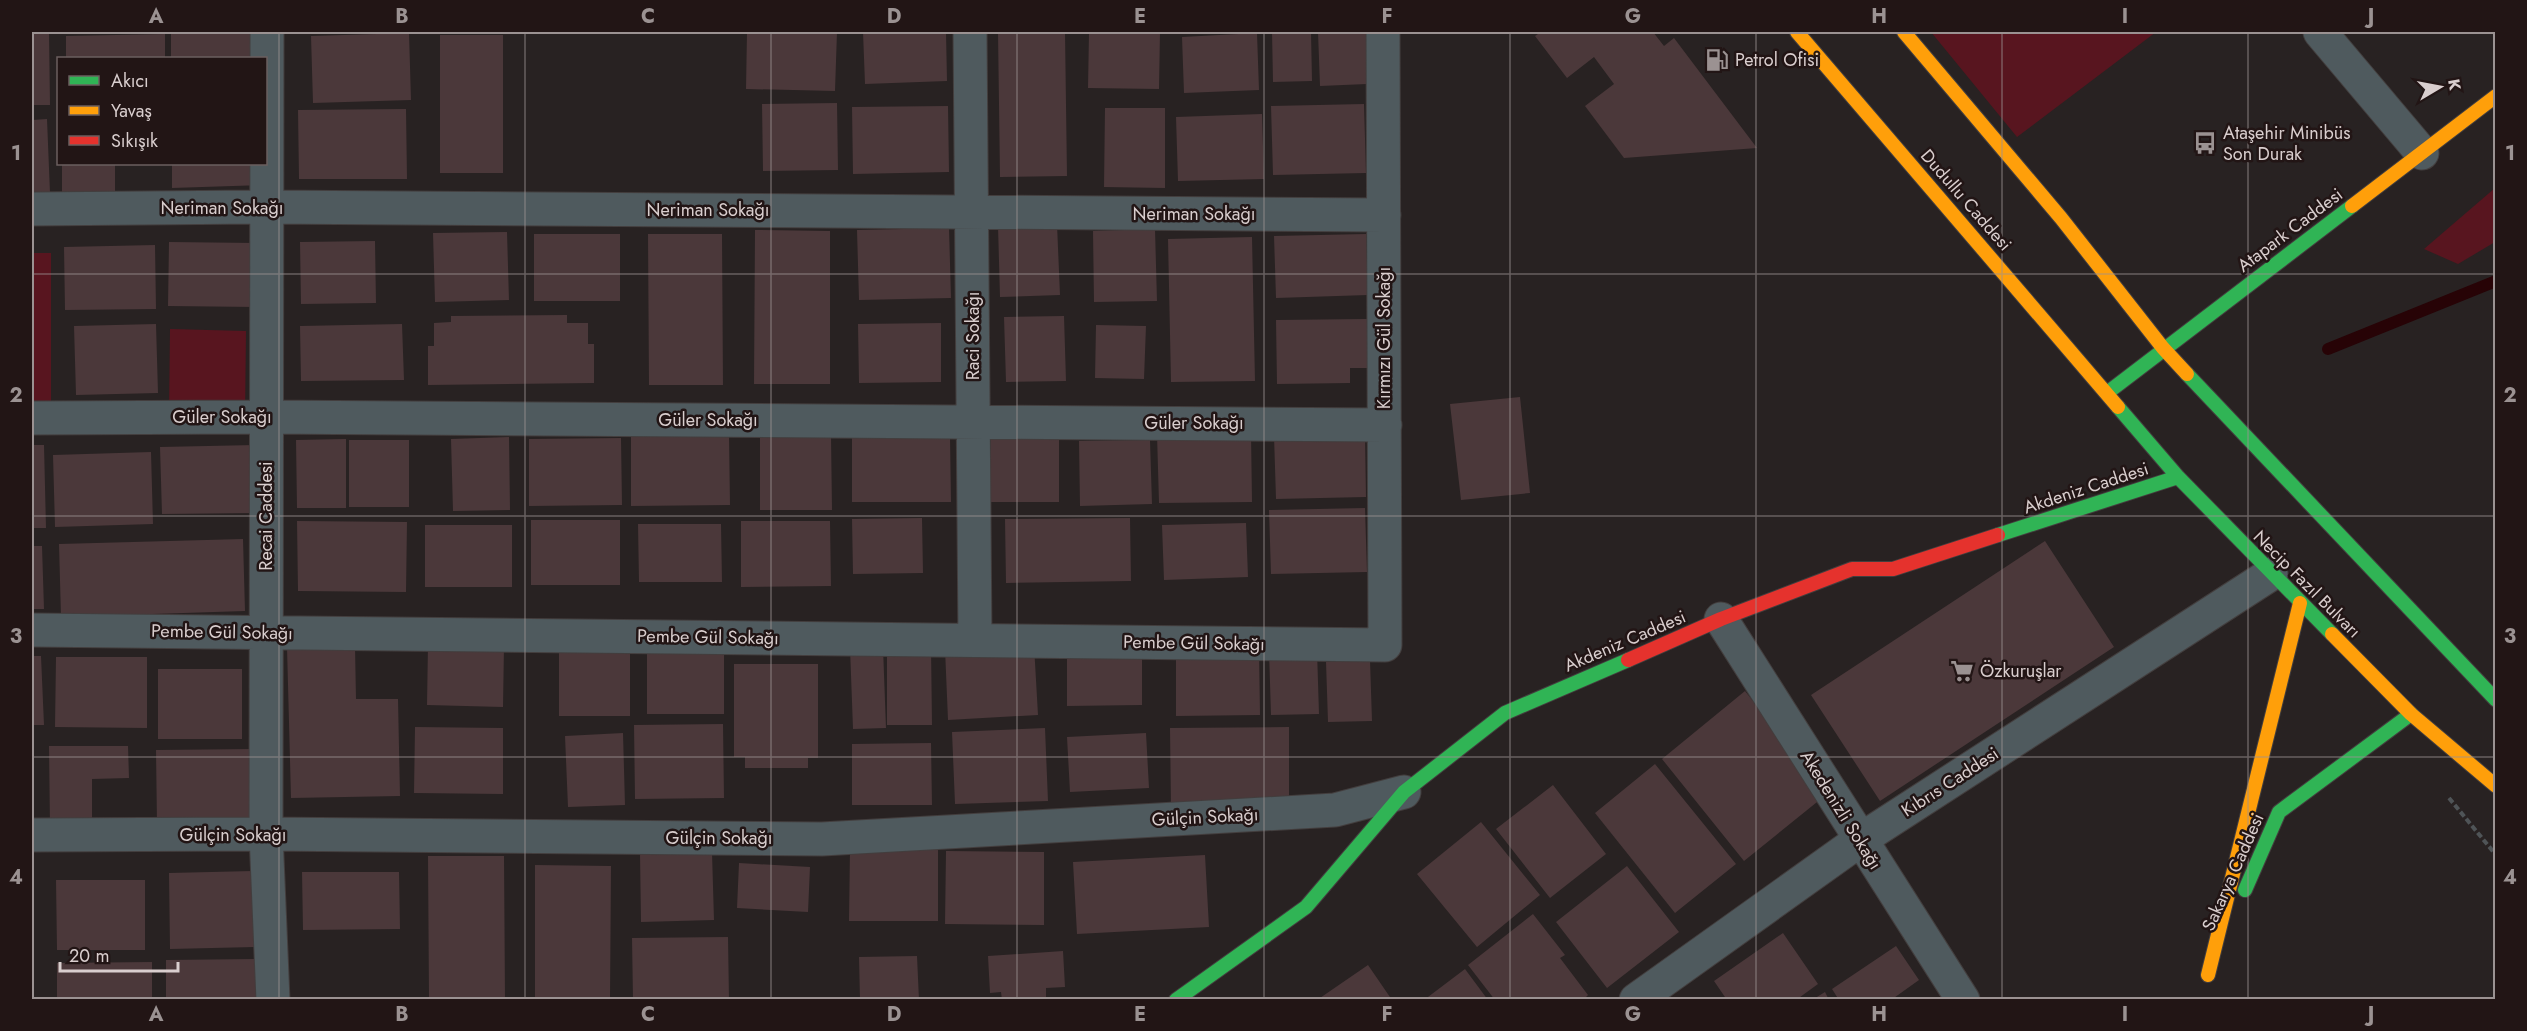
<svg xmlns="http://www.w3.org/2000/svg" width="2527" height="1031" font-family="Jost,sans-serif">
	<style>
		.green { fill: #58151f }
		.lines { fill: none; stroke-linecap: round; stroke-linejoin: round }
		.stream { stroke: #270306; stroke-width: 12 }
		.building { fill: #4b383a }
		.street-casing { stroke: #433e3e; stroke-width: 35 }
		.fast-casing { stroke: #433e3e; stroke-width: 16 }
		.slow-casing { stroke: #433e3e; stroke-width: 16 }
		.jam-casing { stroke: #433e3e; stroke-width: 16 }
		.path { stroke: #4f5457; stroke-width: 4; stroke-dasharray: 6 3; stroke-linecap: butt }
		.street { stroke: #4f5a5e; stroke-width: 33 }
		.fast { stroke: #30b455; stroke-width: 14 }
		.slow { stroke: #ff9f0a; stroke-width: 14 }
		.jam { stroke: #e5322d; stroke-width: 14 }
		.grid { fill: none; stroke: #9b9292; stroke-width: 1.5; stroke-opacity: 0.55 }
		.labels { text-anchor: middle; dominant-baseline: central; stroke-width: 5; stroke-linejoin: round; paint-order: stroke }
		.poi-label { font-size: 18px; fill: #d9cece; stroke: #221515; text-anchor: start }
		.street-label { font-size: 18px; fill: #d9cece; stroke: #221515 }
		.neatline { fill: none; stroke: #9b9292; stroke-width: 2 }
		.grid-label { font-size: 20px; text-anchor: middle; font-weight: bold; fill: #9b9292 }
	</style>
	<rect width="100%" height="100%" fill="#282222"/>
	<path class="green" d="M1931 32H2156L2017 137Z
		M2495 188V242L2458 264 2424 249Z
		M32 253H51V417H32Z
		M170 329 246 331 245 417 169 415Z"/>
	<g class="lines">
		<path class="stream" d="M2328 349 2496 281"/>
	</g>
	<path class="building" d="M32 32H49L50 105H32Z
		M171 32H253L252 58H171Z
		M747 32H837L835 91 746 89Z
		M863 32H946L947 81 865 84Z
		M998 32H1065L1067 176 1000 177Z
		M1089 32H1160L1159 89 1088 88Z
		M1272 32H1311L1312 81 1273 82Z
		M1318 32H1366L1367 84 1320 86Z
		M1541 32H1653L1664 46 1674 38 1757 148 1624 158 1585 106 1614 84 1594 57 1567 78 1535 36Z
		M409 33 411 100 313 103 311 36Z
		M1257 33 1259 90 1184 93 1182 37Z
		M165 34V58H66V36Z
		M440 35H503V173H440Z
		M837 103 838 170 763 171 762 104Z
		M1364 104 1366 173 1273 175 1271 106Z
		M948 106 949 172 853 174 852 107Z
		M1105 108H1165V188L1104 187Z
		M406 109 407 179H299L298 110Z
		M1262 114 1264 179 1178 181 1176 117Z
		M47 119 50 193 32 194V120Z
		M62 164H115V192H62Z
		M172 164H266V185L172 188Z
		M1057 224 1060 295 1000 297 998 226Z
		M949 228 951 298 859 300 857 230Z
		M1155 229 1157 301 1094 302 1093 231Z
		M755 230 830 231V384H754Z
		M507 232 509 300 435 302 433 233Z
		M534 234H620V301H534Z
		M648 234H722L723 385H649Z
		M1366 234 1368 295 1276 298 1274 236Z
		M1252 237 1255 381 1171 382 1168 239Z
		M375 241 376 303 301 304 300 242Z
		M169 242 267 243 266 307 168 306Z
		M155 245 156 309 65 310 64 247Z
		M567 315V323H588V344H594V383L428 385V346H434V323L451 322V316Z
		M1064 316 1066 381 1006 382 1004 317Z
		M1367 319V368H1350V383L1277 384 1276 320Z
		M941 323V382L859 383 858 324Z
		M156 324 158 393 76 395 74 326Z
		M402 324 404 380 301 381 300 326Z
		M1096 325 1146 326 1144 379 1095 378Z
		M1520 397 1530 493 1461 500 1450 404Z
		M1059 430V502H991V431Z
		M1251 432 1252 502 1159 503 1157 434Z
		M1365 434 1366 497 1276 499 1274 436Z
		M729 435 730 505 631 506V437Z
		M831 435 832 510H760V436Z
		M852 436H950L951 502H852Z
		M509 437 510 510 453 511 451 439Z
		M621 438 622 505 529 506V439Z
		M346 439V508H297L296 440Z
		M349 440H409V507H349Z
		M1150 440 1152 504 1080 506 1079 441Z
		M32 445H44L46 528H32Z
		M255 445 256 513 162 514 160 447Z
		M151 452 153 524 55 527 53 455Z
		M1365 508 1367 572 1271 574 1269 510Z
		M922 518 923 573 853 574 852 519Z
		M1130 518 1131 581 1006 583 1005 519Z
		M531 520H620V585H531Z
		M297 521 407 522 406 592 298 591Z
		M741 521H830L831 586 741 587Z
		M1246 523 1248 577 1164 580 1162 525Z
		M638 524H721L722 582H639Z
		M425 525H512V587H425Z
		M243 539 245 611 61 617 59 544Z
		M2045 541 2114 647 1880 801 1811 695Z
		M32 546H42L44 609H32Z
		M428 644 504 646 503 707 427 705Z
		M1034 645 1038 715 948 720 945 649Z
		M355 646 356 699H398L400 796 291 798 287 647Z
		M647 646H724V714H647Z
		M887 646H931L932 725H887Z
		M883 647 886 728 853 729 850 648Z
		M559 650H630V716H559Z
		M1142 650V705L1067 706V651Z
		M1259 650 1260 715 1176 716V651Z
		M1317 650 1319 714 1271 715 1269 651Z
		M32 656H41L44 725H32Z
		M56 657H147V728L55 727Z
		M1370 660 1372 721 1328 722 1326 662Z
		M734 664H818V758H808V768H745V757H734Z
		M158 669H242V739H158Z
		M1745 691 1827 794 1744 861 1662 759Z
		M723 724 724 798 635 799 634 725Z
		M415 727 503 728V794L414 793Z
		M1289 727V807L1171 809 1170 728Z
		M1045 728 1048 801 955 804 952 732Z
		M623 733 625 805 568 807 565 736Z
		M1146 733 1149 788 1070 792 1067 737Z
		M931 743 932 805H852V744Z
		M49 746H128L129 778 92 779V826L50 827Z
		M257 749 258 822 157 825 156 750Z
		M1655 764 1736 864 1675 913 1595 813Z
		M1553 785 1606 854 1550 898 1496 829Z
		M1481 822 1540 895 1477 947 1417 874Z
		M850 848H938V921H849Z
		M946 851 1044 852V925L945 924Z
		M712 852 714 920 641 922 640 854Z
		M1205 855 1209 927 1077 934 1073 862Z
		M428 856H504L505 1000H429Z
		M739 863 810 867 808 912 737 908Z
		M535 865 611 866 610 1000H535Z
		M1627 866 1679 932 1607 988 1556 922Z
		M253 871 255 947 170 949 169 873Z
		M302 872H399L400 929 303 930Z
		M56 880H145V950H57Z
		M1533 914 1565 955 1560 958 1588 995 1583 1000H1495L1468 965Z
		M1783 933 1818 984 1796 1000H1727L1714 981Z
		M728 937 729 1000H633L632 938Z
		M1896 946 1919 980 1891 1000H1839L1832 989Z
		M1063 951 1065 987 1046 988V1000H1002L1001 992 990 993 988 956Z
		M917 956 919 1000H860L859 957Z
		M264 959 265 1000H166V960Z
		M152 962V1000H57V963Z
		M1368 965 1392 1000H1317Z
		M32 966H34V1000H32Z
		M1465 969 1488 1000H1424Z
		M1825 992 1829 1000H1812Z"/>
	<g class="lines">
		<g class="street-casing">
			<path id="street" d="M267 32 266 834 273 1000
				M970 32 975 640
				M2320 32 2422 153
				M32 209 267 207 1384 215
				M32 418 266 417 1385 425
				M1721 619 1963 1000
				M32 630 1385 645 1383 32
				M32 835 266 834 822 839 1335 810 1404 792
				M1636 1000 1860 840 2271 574"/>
		</g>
		<g class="fast-casing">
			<path id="fast" d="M2187 374 2496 700
				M2107 393 2352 206
				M2118 407 2178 477 2332 634
				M1998 535 2178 477
				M2245 890 2279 812 2411 714
				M1176 1000 1306 907 1404 792 1505 713 1628 660"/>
		</g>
		<g class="slow-casing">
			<path id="slow" d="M1797 32 2118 407
				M1904 32 2061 218 2163 348 2187 374
				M2352 206 2496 96
				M2332 634 2411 714 2496 786
				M2208 975 2300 603"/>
		</g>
		<g class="jam-casing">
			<path id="jam" d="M1628 660 1721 619 1852 569H1893L1998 535"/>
		</g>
		<path class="path" d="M2449 798 2496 855"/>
		<use href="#street" class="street"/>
		<use href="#fast" class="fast"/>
		<use href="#slow" class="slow"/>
		<use href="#jam" class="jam"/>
	</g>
	<path class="grid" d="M279 32V1000M525 32V1000M771 32V1000M1017 32V1000M1264 32V1000M1510 32V1000M1756 32V1000M2002 32V1000M2248 32V1000M32 274H2496M32 516H2496M32 757H2496"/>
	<defs>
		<g id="fuel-bare" transform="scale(1.8)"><path d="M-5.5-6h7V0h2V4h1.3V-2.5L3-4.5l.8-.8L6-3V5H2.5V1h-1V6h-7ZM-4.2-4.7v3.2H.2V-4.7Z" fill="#9b9292" stroke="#221515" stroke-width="2.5" paint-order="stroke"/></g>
		<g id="bus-bare" transform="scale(1.8)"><path d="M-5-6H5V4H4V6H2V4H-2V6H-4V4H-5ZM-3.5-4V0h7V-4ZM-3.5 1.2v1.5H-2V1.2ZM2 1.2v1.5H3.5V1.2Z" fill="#9b9292" stroke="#221515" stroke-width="2.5" paint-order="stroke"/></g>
		<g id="supermarket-bare" transform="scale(1.8)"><path d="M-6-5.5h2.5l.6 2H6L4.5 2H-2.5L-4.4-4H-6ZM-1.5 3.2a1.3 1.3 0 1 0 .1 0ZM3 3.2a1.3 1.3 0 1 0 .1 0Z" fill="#9b9292" stroke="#221515" stroke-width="2.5" paint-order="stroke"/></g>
	</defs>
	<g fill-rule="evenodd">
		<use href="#fuel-bare" x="1717" y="60"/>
		<use href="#bus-bare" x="2205" y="143"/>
		<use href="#supermarket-bare" x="1962" y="671"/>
	</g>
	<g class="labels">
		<g class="poi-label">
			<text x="1735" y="60">Petrol Ofisi</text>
			<text x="2223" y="133">Ataşehir Minibüs<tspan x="2223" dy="21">Son Durak</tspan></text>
			<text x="1980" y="671">Özkuruşlar</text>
		</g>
		<g class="street-label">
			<text transform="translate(1966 200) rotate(49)">Dudullu Caddesi</text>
			<text x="222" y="208">Neriman Sokağı</text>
			<text x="708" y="210">Neriman Sokağı</text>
			<text x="1194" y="214">Neriman Sokağı</text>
			<text transform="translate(2290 230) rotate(-37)">Atapark Caddesi</text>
			<text transform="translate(973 336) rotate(-90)">Raci Sokağı</text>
			<text transform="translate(1384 338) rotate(-90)">Kırmızı Gül Sokağı</text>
			<text x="222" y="417">Güler Sokağı</text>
			<text x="708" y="420">Güler Sokağı</text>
			<text x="1194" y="423">Güler Sokağı</text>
			<text transform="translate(2086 488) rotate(-18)">Akdeniz Caddesi</text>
			<text transform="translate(266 516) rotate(-90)">Recai Caddesi</text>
			<text transform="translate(2307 584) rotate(45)">Necip Fazıl Bulvarı</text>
			<text transform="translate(222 632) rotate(1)">Pembe Gül Sokağı</text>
			<text transform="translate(708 637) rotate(1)">Pembe Gül Sokağı</text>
			<text transform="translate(1625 641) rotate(-23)">Akdeniz Caddesi</text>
			<text transform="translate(1194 643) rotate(1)">Pembe Gül Sokağı</text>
			<text transform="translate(1950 782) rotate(-33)">Kıbrıs Caddesi</text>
			<text transform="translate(1841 810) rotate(58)">Akedenizli Sokağı</text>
			<text transform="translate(1205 817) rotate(-3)">Gülçin Sokağı</text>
			<text x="233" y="835">Gülçin Sokağı</text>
			<text x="719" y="838">Gülçin Sokağı</text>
			<text transform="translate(2233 872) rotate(-66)">Sakarya Caddesi</text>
		</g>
	</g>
	<rect width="2527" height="1031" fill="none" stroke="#221515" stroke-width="66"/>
	<rect x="57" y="57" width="210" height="108" fill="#221515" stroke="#6b5f5f" stroke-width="1.5"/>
	<rect x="69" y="76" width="30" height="9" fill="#30b455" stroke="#6b5f5f" stroke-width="1.5"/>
	<text x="111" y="87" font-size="18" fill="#d9cece">Akıcı</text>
	<rect x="69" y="106" width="30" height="9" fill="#ff9f0a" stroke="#6b5f5f" stroke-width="1.5"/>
	<text x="111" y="117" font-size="18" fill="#d9cece">Yavaş</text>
	<rect x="69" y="136" width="30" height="9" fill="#e5322d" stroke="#6b5f5f" stroke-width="1.5"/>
	<text x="111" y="147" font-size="18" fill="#d9cece">Sıkışık</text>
	<g transform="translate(2440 87) rotate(80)" stroke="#221515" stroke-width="4.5" paint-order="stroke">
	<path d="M0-4.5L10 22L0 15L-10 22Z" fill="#d9cece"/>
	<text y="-9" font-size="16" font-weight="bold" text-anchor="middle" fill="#d9cece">K</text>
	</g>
	<path d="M60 962v9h118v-9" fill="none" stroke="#d9cece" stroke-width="3"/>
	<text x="69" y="962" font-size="18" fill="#d9cece" stroke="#221515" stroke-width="4.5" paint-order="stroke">20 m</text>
	<rect x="33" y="33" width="2461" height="965" class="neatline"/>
	<g class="grid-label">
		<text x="156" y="23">A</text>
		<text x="402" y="23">B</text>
		<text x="648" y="23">C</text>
		<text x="894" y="23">D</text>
		<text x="1140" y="23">E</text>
		<text x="1387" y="23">F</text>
		<text x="1633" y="23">G</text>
		<text x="1879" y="23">H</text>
		<text x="2125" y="23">I</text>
		<text x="2371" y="23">J</text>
		<text x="16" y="160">1</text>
		<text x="2510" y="160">1</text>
		<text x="16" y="402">2</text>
		<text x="2510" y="402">2</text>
		<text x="16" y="643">3</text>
		<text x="2510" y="643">3</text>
		<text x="16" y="884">4</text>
		<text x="2510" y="884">4</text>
		<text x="156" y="1021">A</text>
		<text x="402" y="1021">B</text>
		<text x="648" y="1021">C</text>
		<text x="894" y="1021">D</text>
		<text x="1140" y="1021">E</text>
		<text x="1387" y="1021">F</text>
		<text x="1633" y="1021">G</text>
		<text x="1879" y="1021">H</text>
		<text x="2125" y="1021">I</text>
		<text x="2371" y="1021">J</text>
	</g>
</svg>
